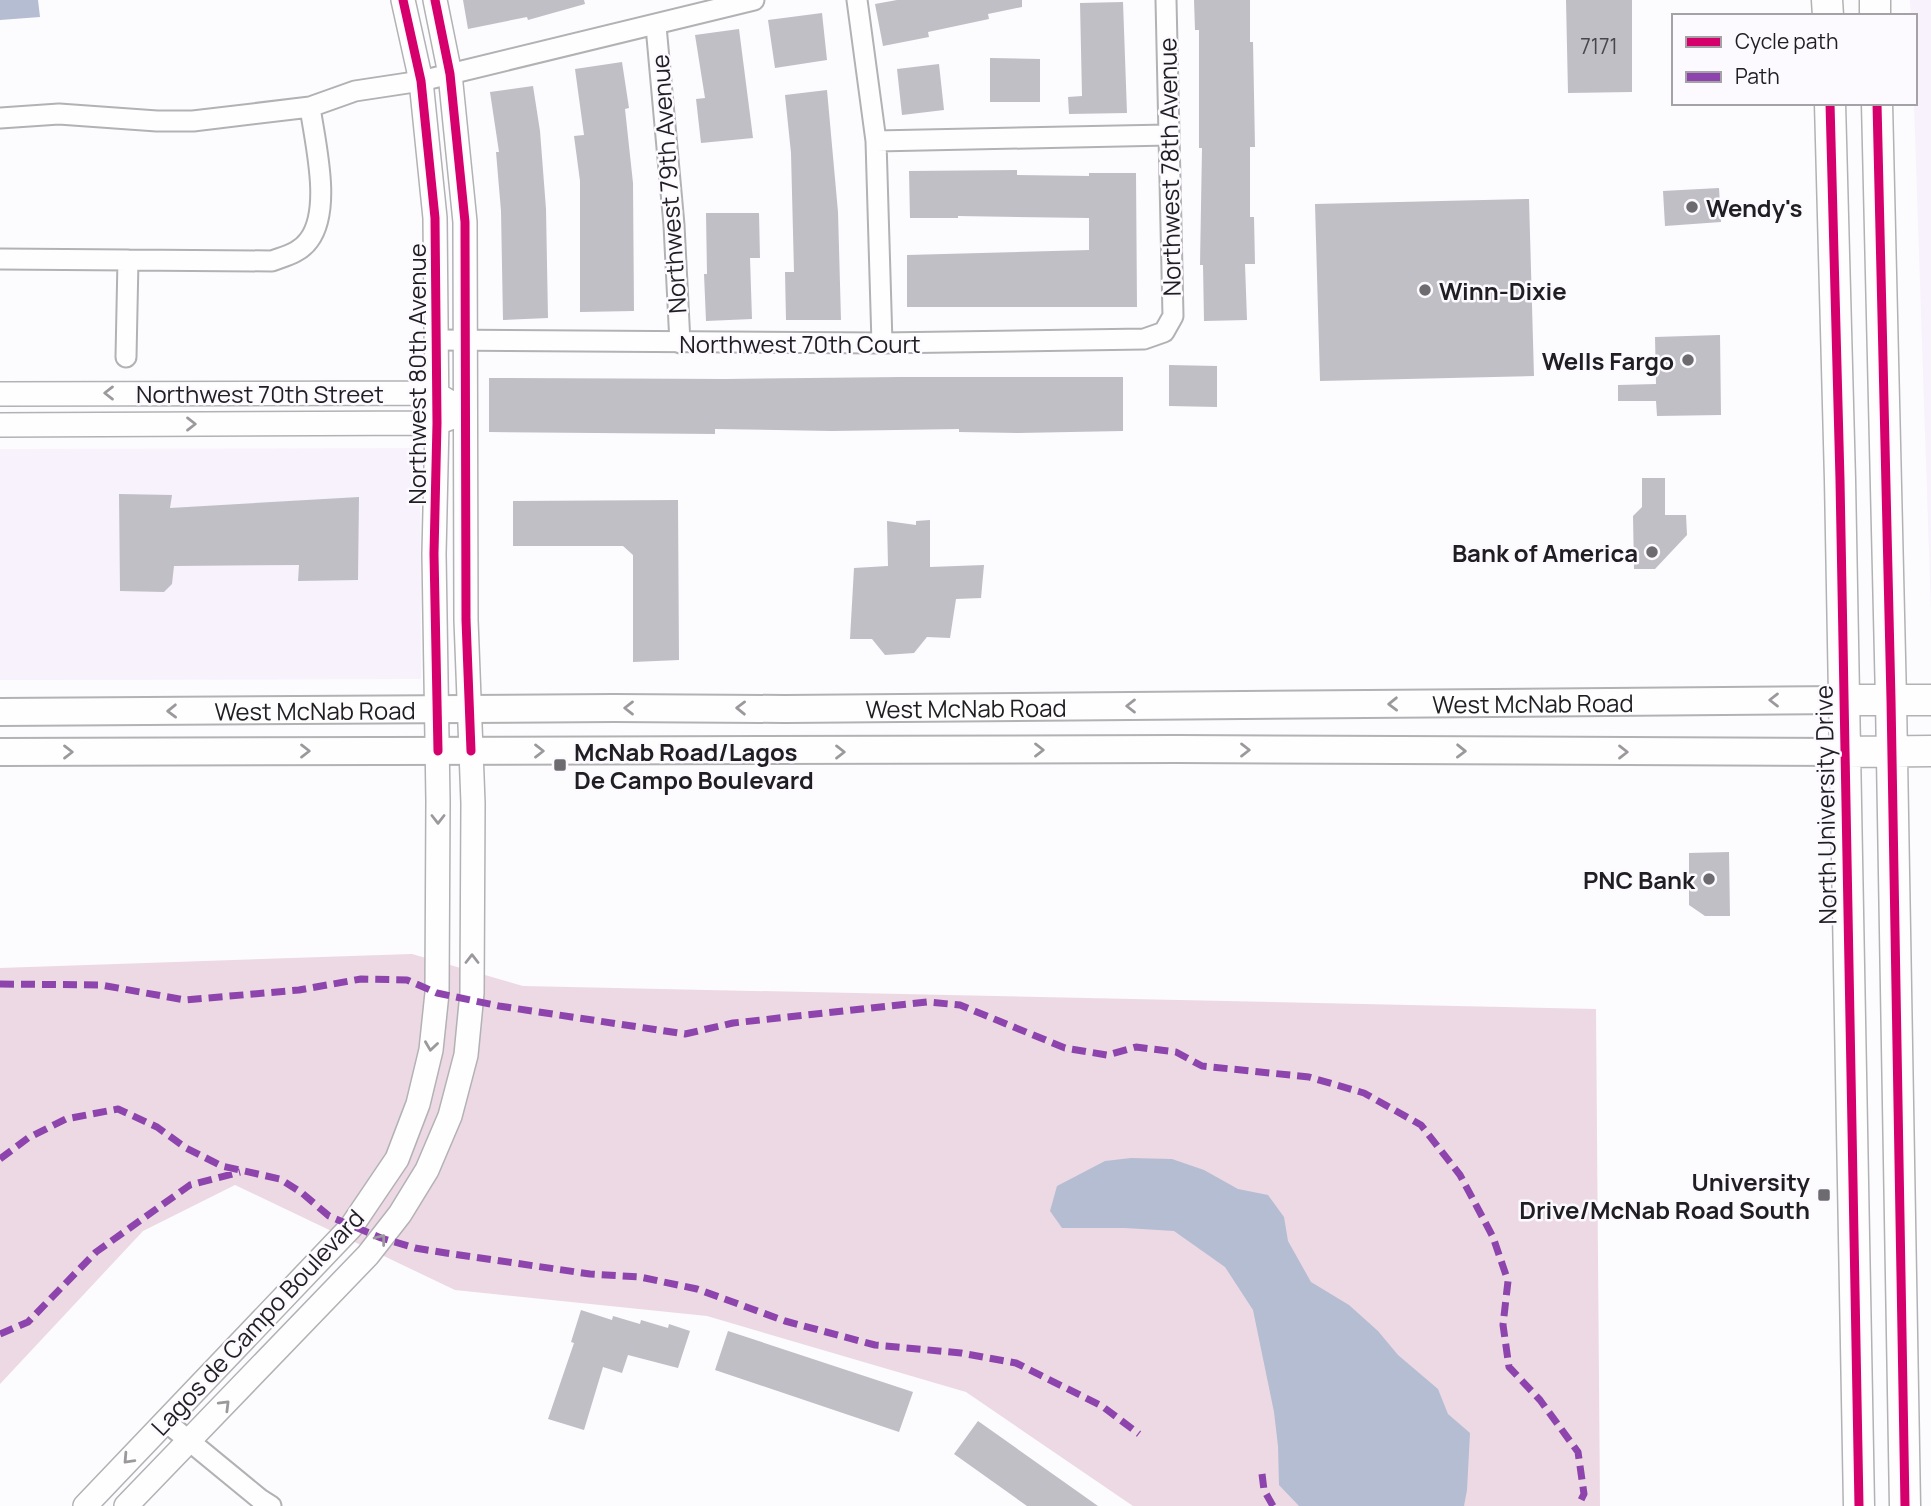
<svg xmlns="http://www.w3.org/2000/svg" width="1931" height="1506" font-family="Manrope,sans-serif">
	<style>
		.built { fill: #f7f2fc }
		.green { fill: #ecd9e3 }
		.water { fill: #b5bdd3 }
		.building { fill: #c0bfc6 }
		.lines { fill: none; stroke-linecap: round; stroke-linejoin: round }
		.minor-casing { stroke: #b2b1b4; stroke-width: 23 }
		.tertiary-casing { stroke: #b2b1b4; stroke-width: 26 }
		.secondary-casing { stroke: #b2b1b4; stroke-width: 30 }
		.primary-casing { stroke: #b2b1b4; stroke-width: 33 }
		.minor { stroke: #fffeff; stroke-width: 19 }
		.tertiary { stroke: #fffeff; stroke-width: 23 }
		.secondary { stroke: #fffeff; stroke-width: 26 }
		.primary { stroke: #fffeff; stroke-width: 30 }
		.quiet { stroke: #8e44ad; stroke-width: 7; stroke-dasharray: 14 7; stroke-linecap: butt }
		.cycleway-casing { stroke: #fcfafe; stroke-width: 13 }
		.cycleway { stroke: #d6006c; stroke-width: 9 }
		.oneway { stroke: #9b999c }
		.poi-dot { fill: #6d6b6f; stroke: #fcfafe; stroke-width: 2.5 }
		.labels { text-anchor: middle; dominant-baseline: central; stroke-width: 5; stroke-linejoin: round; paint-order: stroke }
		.number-label { font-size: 21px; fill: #48464b }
		.street-label { font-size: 24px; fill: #201e22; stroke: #fcfafe }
		.poi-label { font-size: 24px; font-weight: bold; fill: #201e22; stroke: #fcfafe; text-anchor: end }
	</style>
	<rect width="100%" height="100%" fill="#fcfbfd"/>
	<path class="built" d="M1910 0H1931V610L1914 103 1915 16H1911Z
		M420 448 421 679 0 680V449Z"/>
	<path class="green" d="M412 954 523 986 1596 1009 1600 1506H1133L966 1392 707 1316 455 1290 235 1185 143 1231 0 1384V968Z"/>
	<path class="water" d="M0 0H38L40 17 0 20Z
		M1131 1158 1172 1159 1204 1170 1238 1189 1268 1195 1284 1217 1288 1241 1311 1282 1349 1305 1378 1331 1398 1355 1438 1389 1448 1414 1470 1433 1467 1490 1464 1506H1299L1279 1485 1278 1446 1274 1412 1253 1310 1225 1267 1174 1231 1125 1228H1062L1050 1211 1057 1186 1105 1161Z"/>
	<path class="building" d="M463 0H584L585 4 528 20 527 17 468 29Z
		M897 0H1022V7L988 14 989 19 928 32 929 37 883 46 875 4Z
		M1194 0H1250V42H1253L1255 147H1250V217H1254L1255 264H1245L1247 320 1204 321 1203 265H1200L1202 148H1199V30H1195Z
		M1566 0H1632V92L1568 93Z
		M1123 2 1127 113 1069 114 1068 97 1082 96 1080 3Z
		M822 13 827 60 775 68 768 20Z
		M739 29 753 138 701 143 696 99 705 98 695 35Z
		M990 58 1040 59V102H990Z
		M622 62 629 108 625 109 633 183 634 311 580 312V181L574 136 584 135 575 69Z
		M939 64 944 110 902 115 897 69Z
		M533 86 540 131 546 209 548 318 503 320 501 211 496 152H499L490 92Z
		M827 90 838 212 841 320H786L785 272H794L791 153 785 95Z
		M1017 170V175L1089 176V173H1136L1137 307H907V255L1089 250V218L958 216V218H910L909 171Z
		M1719 188 1721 222 1665 226 1663 191Z
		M1529 199 1534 376 1320 381 1315 204Z
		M706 213H759L760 258H750L752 319 706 321 704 274H707Z
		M1720 335 1721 415 1657 416 1656 401H1618V385L1656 384 1655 337Z
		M1169 365 1217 366V407L1169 406Z
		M901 377H1123V431L1018 433 959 432V429L832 431 715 429V434L489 432V378L726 379Z
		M1642 478H1665V515H1686L1687 535 1655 569H1634L1633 516 1642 507Z
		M119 494 172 495 170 508 359 497 358 580 298 581 299 565 174 566 172 584 164 592 120 591Z
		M678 500 679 660 633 662V555L623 546H513V501Z
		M930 520V567L984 565 981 598 956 599 950 638 927 637 914 653 885 655 872 639H850L854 568 888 566 887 521 916 525V521Z
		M1729 852 1730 916H1705L1689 905V853Z
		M581 1310 612 1320 613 1316 640 1324 641 1320 668 1328 669 1324 690 1331 678 1368 628 1355 622 1373 603 1367 584 1430 548 1419 574 1343 571 1342Z
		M728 1331 913 1392 899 1432 715 1370Z
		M978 1421 1098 1506H1027L954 1454Z"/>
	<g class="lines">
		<g class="minor-casing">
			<path id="minor" d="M857 0 876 141 882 343
				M656 26 674 225 680 343
				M0 118 59 114 157 121H193L310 107 355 91 421 81 754 0
				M876 141 1168 135
				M0 259 272 261C285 256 300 253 309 240 332 209 315 143 310 107
				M435 340 882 343 1144 339 1164 332 1173 316 1166 0
				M126 357 128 260
				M165 1421 260 1499 271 1506"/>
		</g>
		<g class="tertiary-casing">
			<path id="tertiary" d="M0 394 435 393 448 401
				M0 425 437 423 450 418
				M85 1506 351 1227 397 1159 418 1104 431 1050 437 993 438 801 434 554 437 423 435 218 421 81 403 0
				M126 1506 368 1255 400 1214 427 1170 450 1116 466 1055 472 993 473 803 466 620 465 222 450 74 435 0"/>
		</g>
		<g class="secondary-casing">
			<g id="secondary">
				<path id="s1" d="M0 712 614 708 785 709 1843 700"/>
				<path d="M0 752 1177 749 1844 752"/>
			</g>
		</g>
		<g class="primary-casing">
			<path id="primary" d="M1827 0 1828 16
				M1875 0V16
				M1830 103 1840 480 1859 1506
				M1877 103 1891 700 1905 1506
				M1843 700H1931
				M1844 752 1931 751"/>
		</g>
		<use href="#minor" class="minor"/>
		<use href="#tertiary" class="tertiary"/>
		<use href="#secondary" class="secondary"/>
		<use href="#primary" class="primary"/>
		<path class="quiet" d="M0 984 101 985 185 1000 299 990 361 979 407 980 437 993 499 1006 685 1034 733 1023 927 1002 960 1005 1065 1048 1107 1055 1136 1047 1176 1052 1202 1066 1309 1077 1364 1093 1421 1125 1460 1175 1493 1237 1508 1281 1503 1325 1509 1367 1540 1400 1578 1452 1584 1494 1578 1506
			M0 1159 28 1138 66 1119 118 1109 157 1127 186 1148 222 1166 280 1179 302 1193 329 1216 381 1238 415 1248 446 1253 590 1274 640 1277 697 1289 785 1321 875 1345 961 1353 1016 1363 1102 1406 1139 1434
			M0 1334 28 1322 96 1252 190 1185 240 1172
			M1262 1474 1264 1490 1273 1506"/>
		<g class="cycleway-casing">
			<path id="cycleway" d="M403 0 421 81 435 218 437 423 434 554 438 751
				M435 0 450 74 465 222 466 620 471 751
				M1830 103 1840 480 1859 1506
				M1877 103 1891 700 1905 1506"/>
		</g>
		<use href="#cycleway" class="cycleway"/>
	</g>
	<defs><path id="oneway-chevron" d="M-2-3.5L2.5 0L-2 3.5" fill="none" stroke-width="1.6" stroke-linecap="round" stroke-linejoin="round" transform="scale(1.75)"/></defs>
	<g class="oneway">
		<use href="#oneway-chevron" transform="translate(109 393) rotate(180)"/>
		<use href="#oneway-chevron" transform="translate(191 424)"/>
		<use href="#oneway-chevron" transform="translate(1774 700) rotate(180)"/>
		<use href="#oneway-chevron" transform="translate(1393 704) rotate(179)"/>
		<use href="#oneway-chevron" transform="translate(1131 706) rotate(180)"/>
		<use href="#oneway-chevron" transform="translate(629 708) rotate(-180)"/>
		<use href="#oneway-chevron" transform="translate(741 708) rotate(-179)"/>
		<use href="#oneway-chevron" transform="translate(172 711) rotate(179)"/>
		<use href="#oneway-chevron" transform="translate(1039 750)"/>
		<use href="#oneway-chevron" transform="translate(1245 750)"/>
		<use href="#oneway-chevron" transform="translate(305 751)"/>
		<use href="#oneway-chevron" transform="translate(539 751)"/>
		<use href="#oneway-chevron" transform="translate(1461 751) rotate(1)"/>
		<use href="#oneway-chevron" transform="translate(68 752)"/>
		<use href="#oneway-chevron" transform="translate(840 752)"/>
		<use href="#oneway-chevron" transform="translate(1623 752)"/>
		<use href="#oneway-chevron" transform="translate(438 819) rotate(90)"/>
		<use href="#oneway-chevron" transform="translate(472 959) rotate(-90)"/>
		<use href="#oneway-chevron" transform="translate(431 1046) rotate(98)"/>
		<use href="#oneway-chevron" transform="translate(381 1239) rotate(-52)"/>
		<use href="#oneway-chevron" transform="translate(225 1405) rotate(-45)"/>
		<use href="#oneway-chevron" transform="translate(128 1459) rotate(133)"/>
	</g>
	<g class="poi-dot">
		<circle cx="1692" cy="207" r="7"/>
		<circle cx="1425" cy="290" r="7"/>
		<circle cx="1688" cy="360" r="7"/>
		<circle cx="1652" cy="552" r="7"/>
		<rect x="553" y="758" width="14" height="14" rx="3.5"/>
		<circle cx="1709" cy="879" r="7"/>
		<rect x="1817" y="1188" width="14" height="14" rx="3.5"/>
	</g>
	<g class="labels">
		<g class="number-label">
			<text x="1599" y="46">7171</text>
		</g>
		<g class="street-label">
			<text transform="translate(1169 167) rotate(-91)">Northwest 78th Avenue</text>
			<text transform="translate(668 184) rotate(-94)">Northwest 79th Avenue</text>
			<text x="800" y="343">Northwest 70th Court</text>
			<text transform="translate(416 374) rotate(-90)">Northwest 80th Avenue</text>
			<text x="260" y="393">Northwest 70th Street</text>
			<text stroke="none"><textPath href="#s1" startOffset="1533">West McNab Road</textPath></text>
			<text stroke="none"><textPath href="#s1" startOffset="966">West McNab Road</textPath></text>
			<text stroke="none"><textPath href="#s1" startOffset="315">West McNab Road</textPath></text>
			<text transform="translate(1825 805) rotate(-91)">North University Drive</text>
			<text transform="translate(257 1322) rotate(-47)">Lagos de Campo Boulevard</text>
		</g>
		<g class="poi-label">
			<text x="1706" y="207" text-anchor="start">Wendy's</text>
			<text x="1439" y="290" text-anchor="start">Winn-Dixie</text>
			<text x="1674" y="360">Wells Fargo</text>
			<text x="1638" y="552">Bank of America</text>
			<text x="574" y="751" text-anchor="start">McNab Road/Lagos<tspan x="574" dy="28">De Campo Boulevard</tspan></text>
			<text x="1695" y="879">PNC Bank</text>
			<text x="1810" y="1181">University<tspan x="1810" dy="28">Drive/McNab Road South</tspan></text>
		</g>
	</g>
	<rect x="1672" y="14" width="245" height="91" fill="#fcfafe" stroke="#a4a2a6" stroke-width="2"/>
	<rect x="1686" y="37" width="35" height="10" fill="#d6006c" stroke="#a4a2a6" stroke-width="2"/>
	<text x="1735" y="49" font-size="21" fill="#201e22">Cycle path</text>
	<rect x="1686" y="72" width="35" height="10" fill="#8e44ad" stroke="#a4a2a6" stroke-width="2"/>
	<text x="1735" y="84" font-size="21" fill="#201e22">Path</text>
</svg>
